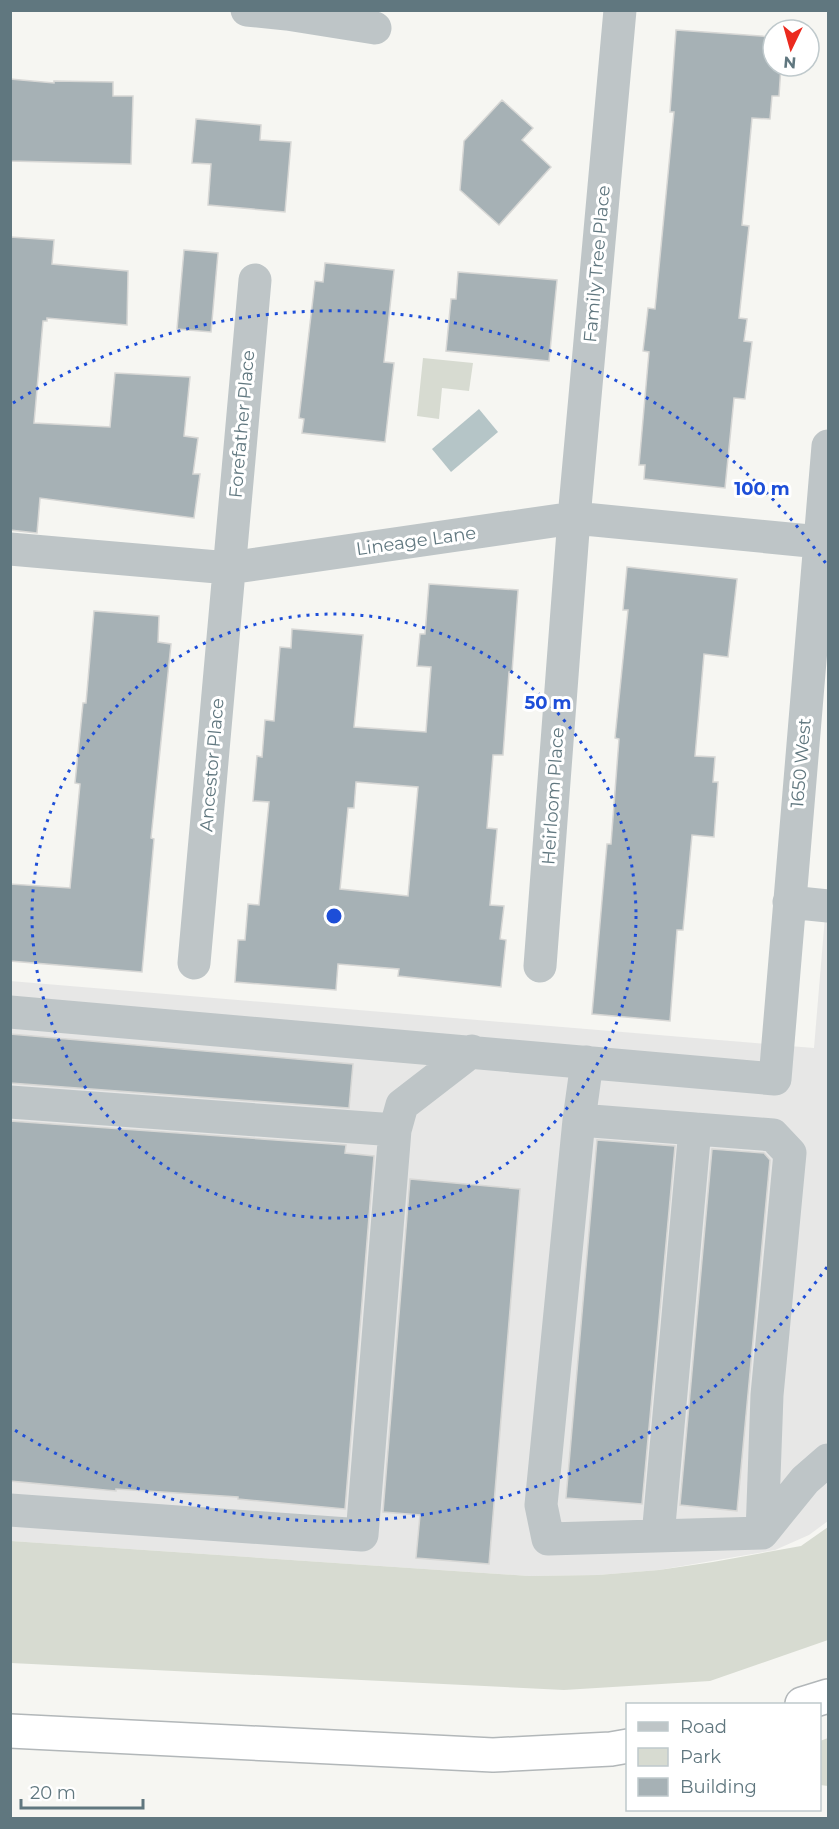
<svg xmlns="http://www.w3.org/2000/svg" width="839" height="1829" font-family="Montserrat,sans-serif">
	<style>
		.built { fill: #e7e7e6 }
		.green { fill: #d7dbd1 }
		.water { fill: #b5c5c7 }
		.building { fill: #a6b1b5; stroke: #d7d7d5; stroke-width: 1.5; fill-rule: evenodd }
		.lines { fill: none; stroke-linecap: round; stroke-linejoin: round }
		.highway-casing { stroke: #b2b7b9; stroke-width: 36 }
		.minor { stroke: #bec5c7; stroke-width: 33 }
		.highway { stroke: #fff; stroke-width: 33 }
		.ring { fill: none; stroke: #1d4ed8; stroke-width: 3; stroke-dasharray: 3 6 }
		.labels { text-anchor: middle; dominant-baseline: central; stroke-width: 6; stroke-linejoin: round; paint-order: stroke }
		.street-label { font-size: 18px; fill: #60777f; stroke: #fff }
		.centre { fill: #1d4ed8; stroke: #fff; stroke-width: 3 }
		.ring-label { font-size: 18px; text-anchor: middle; font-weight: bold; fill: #1d4ed8; stroke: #fff; stroke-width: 6; stroke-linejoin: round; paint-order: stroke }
	</style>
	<rect width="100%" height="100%" fill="#f6f6f2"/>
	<path class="built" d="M828 881V1521L809 1535 775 1550 659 1570 598 1575 529 1576 11 1541 10 981 814 1048Z"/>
	<path class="green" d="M423 358 473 363 469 391 442 388 439 419 417 416Z
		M828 1527V1640L710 1681 564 1690 11 1663V1541L529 1576 598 1575 659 1570 713 1562 801 1546Z
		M828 1738V1786L820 1785V1741Z"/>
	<path class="water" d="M479 409 498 432 451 472 432 449Z"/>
	<path class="building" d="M676 30 773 37V66H781L779 96H772L770 119 752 118 742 225 749 226 739 318 747 319 744 341 752 342 745 399 734 398 725 488 644 479 645 465H639L649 352 643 351 648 308 655 309 674 112H670Z
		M10 79 54 83V81L113 82V96H133L131 164 10 161Z
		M502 100 533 128 522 140 551 167 499 225 460 190 464 141Z
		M196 119 261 125 260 140 291 142 285 212 208 205 211 164 192 163Z
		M10 237 54 240 52 264 128 271 127 325 47 318V321H43L34 423 110 427 115 373 190 377 184 436 198 438 193 474H200L194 518 40 498 37 533 10 530Z
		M184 250 218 253 211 332 177 329Z
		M325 263 394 270 384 362 394 363 385 442 302 433 304 419 299 418 315 281 323 282Z
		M458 272 557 280 549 361 446 351 451 299H456Z
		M627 567 737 579 728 657 704 654 695 756 715 757 713 782H718L714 837 692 835 683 930H677L670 1021 592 1014 607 844H611L619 739 615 738 628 610H623Z
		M429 584 518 590 512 672H509L503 755H493L487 828 497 829 490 905 504 906 500 939 506 940 501 987 398 976 399 969 338 964 336 990 235 982 238 940H245L248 904 259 905 269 802 253 801 257 756 262 757 265 720 274 721 280 647 291 648 292 629 363 635 354 727 426 732 431 667 417 666 420 634H425ZM356 782 418 787 408 896 340 889 348 808H354Z
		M94 611 159 616 158 642 171 644 151 838 154 839 142 972 10 961V884L70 888 80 784 75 783 83 703H86Z
		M10 1034 353 1064 349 1108 10 1083Z
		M10 1121 346 1145 345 1153 374 1156 345 1509 238 1499V1497L116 1489V1491L10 1481Z
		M597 1140 675 1146 642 1504 566 1498Z
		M712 1149 764 1153 770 1160 737 1511 680 1505Z
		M410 1179 520 1189 489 1564 416 1558 420 1515 383 1512Z"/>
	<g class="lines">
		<g class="highway-casing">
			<path id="highway" d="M802 1704 828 1696
				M10 1731 493 1755 611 1749 628 1746"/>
		</g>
		<path class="minor" d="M247 10 287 14 375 28
			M10 549 229 568 574 518 820 542
			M789 902 828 906
			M194 963 255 280
			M540 966 574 518 620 10
			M10 1012 775 1079 828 446
			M587 1062 579 1120 541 1505 548 1539 762 1533 805 1480 828 1460
			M10 1102 395 1130
			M579 1120 773 1135 790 1153 767 1395 762 1533
			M10 1510 362 1535 395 1130 402 1105 472 1051
			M658 1536 695 1129"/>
		<use href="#highway" class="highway"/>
	</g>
	<g class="ring">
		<circle cx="334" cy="916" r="302"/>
		<path d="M827 1267A605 605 0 0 1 13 1429M13 403A605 605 0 0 1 827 565"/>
	</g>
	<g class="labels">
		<g class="street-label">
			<text transform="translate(597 264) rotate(-85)">Family Tree Place</text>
			<text transform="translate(242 424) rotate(-85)">Forefather Place</text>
			<text transform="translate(416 541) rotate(-8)">Lineage Lane</text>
			<text transform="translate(801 763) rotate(-85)">1650 West</text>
			<text transform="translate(212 765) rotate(-85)">Ancestor Place</text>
			<text transform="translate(553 796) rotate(-86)">Heirloom Place</text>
		</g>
	</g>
	<circle cx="334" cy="916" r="9" class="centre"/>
	<g class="ring-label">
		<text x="762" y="495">100 m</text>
		<text x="548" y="709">50 m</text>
	</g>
	<rect width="839" height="1829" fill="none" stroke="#60777f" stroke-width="24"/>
	<rect x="626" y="1703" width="195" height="108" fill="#ffffff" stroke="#bfc9cc" stroke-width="1.5"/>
	<rect x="638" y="1722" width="30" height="9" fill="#bec5c7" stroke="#bfc9cc" stroke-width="1.5"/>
	<text x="680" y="1733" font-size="18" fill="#60777f">Road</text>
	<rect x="638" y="1748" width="30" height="18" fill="#d7dbd1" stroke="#bfc9cc" stroke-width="1.5"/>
	<text x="680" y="1763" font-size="18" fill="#60777f">Park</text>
	<rect x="638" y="1778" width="30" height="18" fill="#a6b1b5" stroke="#bfc9cc" stroke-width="1.5"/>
	<text x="680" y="1793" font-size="18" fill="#60777f">Building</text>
	<g transform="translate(791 48) rotate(185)"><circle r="28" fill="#ffffff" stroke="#bfc9cc" stroke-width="1.5"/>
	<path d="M0-4.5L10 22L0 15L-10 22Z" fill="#eb2a1e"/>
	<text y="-9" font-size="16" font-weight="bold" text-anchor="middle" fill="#60777f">N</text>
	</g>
	<path d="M21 1799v9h122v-9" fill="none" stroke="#60777f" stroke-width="3"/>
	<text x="30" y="1799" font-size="18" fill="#60777f" stroke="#ffffff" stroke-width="4.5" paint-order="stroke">20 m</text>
</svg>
